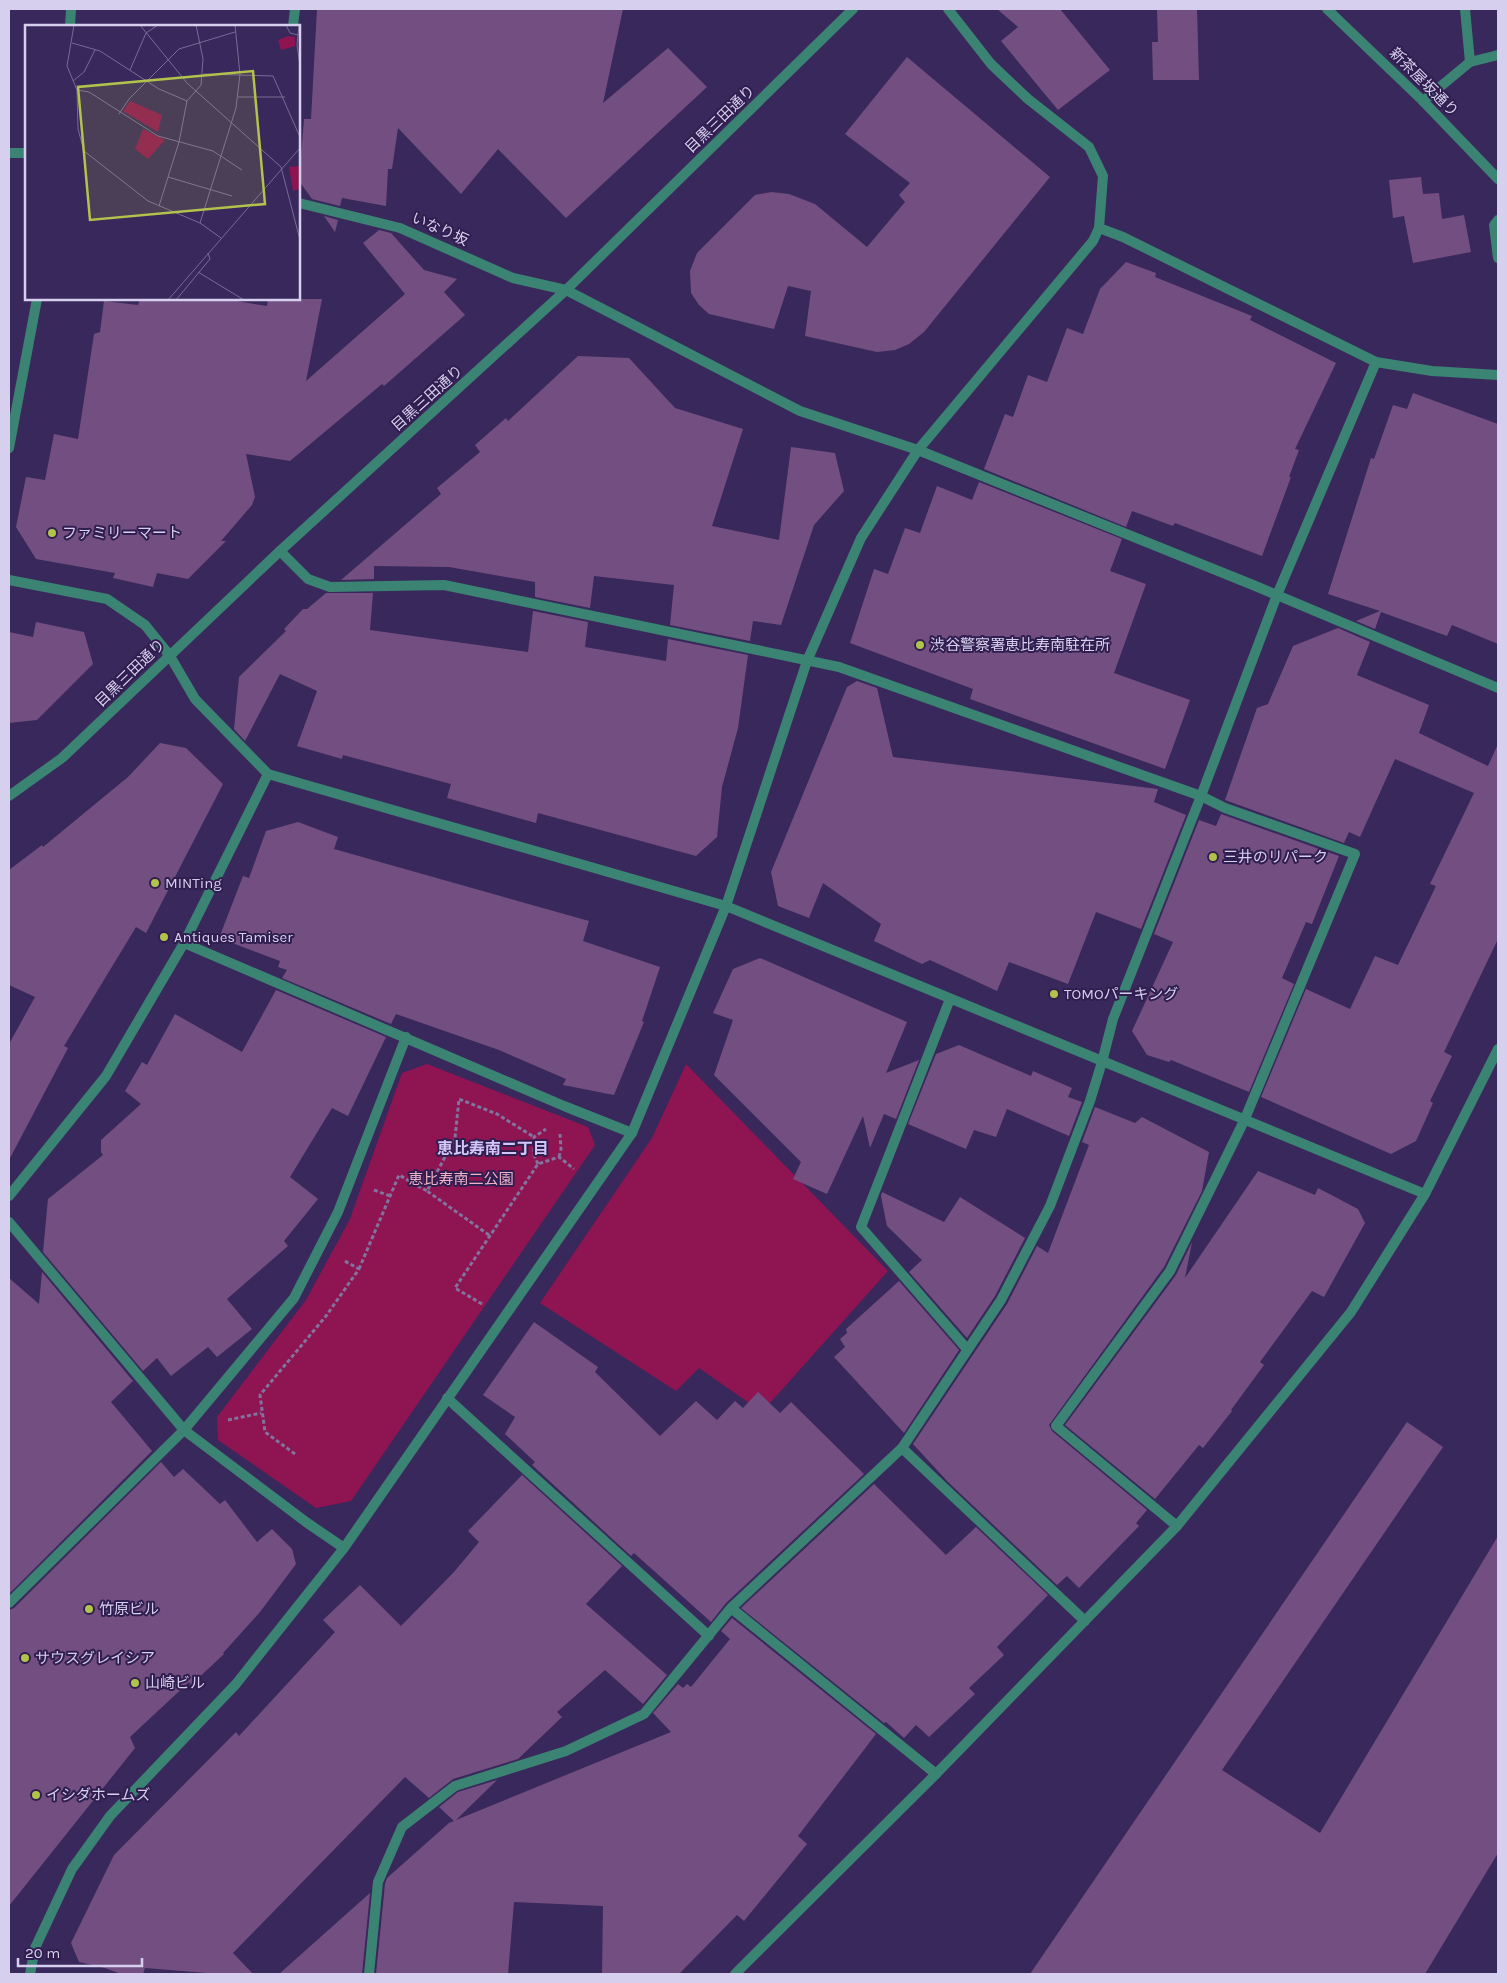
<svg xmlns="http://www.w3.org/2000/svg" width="1507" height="1983" font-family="Karla,'Noto Sans JP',sans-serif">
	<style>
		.green { fill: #8f1452 }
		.building { fill: #734f81 }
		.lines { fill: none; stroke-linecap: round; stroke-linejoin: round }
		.path { stroke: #81749e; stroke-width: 3; stroke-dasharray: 4 2.5; stroke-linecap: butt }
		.service { stroke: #3b8373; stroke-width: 10 }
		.minor { stroke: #3b8373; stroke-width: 10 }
		.tertiary { stroke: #3b8373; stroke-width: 10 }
		.poi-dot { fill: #b2c34c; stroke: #2f1e4f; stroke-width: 2 }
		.labels { text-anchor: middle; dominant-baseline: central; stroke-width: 4; stroke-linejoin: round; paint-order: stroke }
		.street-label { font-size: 15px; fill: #d7cfee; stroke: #2f1e4f }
		.poi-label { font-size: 15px; fill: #d7cfee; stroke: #2f1e4f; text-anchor: start }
		.park-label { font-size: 15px; fill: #f1b1c7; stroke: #2f1e4f }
		.neighbourhood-label { font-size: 16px; font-weight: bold; fill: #d3c6f8; stroke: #2f1e4f }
		.inset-road { fill: none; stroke: #786b96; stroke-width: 1 }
		.view { fill: #b2c34c; fill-opacity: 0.15; stroke: #b2c34c; stroke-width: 2.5 }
		.inset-edge { fill: none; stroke: #d7cfee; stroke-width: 2.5 }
	</style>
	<rect width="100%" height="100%" fill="#39285b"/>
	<path class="green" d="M427 1064 588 1127 595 1145 351 1501 316 1508 218 1440 217 1417 306 1300 350 1219 402 1073Z
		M686 1064 888 1271 762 1412 699 1368 676 1391 540 1303 652 1138Z"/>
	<path class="building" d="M317 9H623L603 103 668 48 707 87 566 218 498 149 461 194 398 128 392 169H388L386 206 342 198 340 206 312 199 299 181 304 119H311Z
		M997 9H1060L1110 70 1058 110 1001 41 1018 27Z
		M1157 9H1197L1199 80H1153L1152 42H1158Z
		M907 57 1050 177 924 332 909 344 895 350 877 352 805 336 811 291 788 286 774 329 709 314 699 305 691 293 690 271 697 253 755 195 771 192 789 194 815 204 867 247 905 202 899 195 910 183 845 134Z
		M1421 177 1423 194 1439 193 1442 219 1464 215 1471 252 1413 263 1404 216 1393 218 1389 180Z
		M324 216 338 220 335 232Z
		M379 230 391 233 424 270 457 279 444 292 465 315 384 386 382 384 290 461 246 454 255 497 252 505 221 541H226L188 579 157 573 153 587 113 578 115 573 36 559 16 527 26 477 45 480 54 434 78 439 94 334 100 332 104 301 138 305 140 299H224L267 306 268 299H322L306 381 405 294 363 243Z
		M1126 262 1156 273 1155 277 1252 316 1250 320 1336 363 1295 449 1299 450 1289 477H1291L1262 556 1175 523 1173 526 1132 511 1126 527 984 469 1005 414 1013 417 1028 375 1047 382 1067 328 1083 334 1100 289Z
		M578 356 629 358 675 408 743 429 712 526 779 540 791 447 835 453 844 491 814 525 781 625 753 621 750 641 670 625 674 585 594 576 590 608 535 597V582L449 567 374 566V579L341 580 441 494 437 488 480 452 475 445 506 418 508 421Z
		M1413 393 1498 424V644L1452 625 1447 636 1381 612 1375 629 1356 621 1380 611 1328 594 1371 458 1374 459 1393 405 1407 409Z
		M979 482 1122 539 1110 571 1146 584 1114 673 1190 700 1165 769 970 699 973 689 850 643 874 569 888 574 905 528 920 533 937 486 972 500Z
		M326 593H373L370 630 528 652 533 611 588 622 585 647 666 661 668 639 748 655 738 728 722 787 717 837 696 856 538 813 536 823 447 798 451 784 343 755 342 759 297 746 317 691 280 674 245 741 234 729 239 677 286 631 284 629 303 609H307Z
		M36 622 84 632 93 664 37 720 9 723V632L33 637Z
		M1338 628 1370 642 1357 675 1429 705 1419 733 1488 766 1498 744V939L1444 1052 1452 1056 1430 1101 1433 1103 1416 1141 1391 1154 1261 1097 1306 989 1350 1009 1375 956 1398 965 1436 886 1430 884 1474 793 1395 759 1360 837 1349 832 1344 843 1225 800 1257 708 1268 704 1293 646Z
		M857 681 877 688 893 757 1158 789 1154 802 1186 815 1141 929 1096 912 1068 984 1009 962 997 991 930 960 922 964 874 941 881 924 823 883 809 918 778 906 771 872 847 687Z
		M160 743 186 748 223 784 146 933 136 927 64 1046 68 1048 9 1160V1044L35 997 9 985V870L42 845 43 847 128 777Z
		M1221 814 1339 856 1312 924 1306 922 1282 978 1294 984 1249 1092 1171 1060 1169 1062 1147 1055 1132 1031 1173 942 1154 934 1199 820 1216 826Z
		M298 822 338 837 334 849 589 921 583 941 660 967 642 1021 644 1022 614 1095 563 1085 566 1079 499 1050 396 1014 391 1024 282 978 287 970 278 967 280 961 219 938 243 876 249 878 266 831Z
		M760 958 907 1022 886 1073 919 1060 896 1119 884 1114 870 1148 863 1116 827 1194 793 1179 801 1162 714 1075 733 1020 713 1013 733 969Z
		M276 990 386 1037 348 1116 332 1108 290 1177 318 1199 284 1241 288 1246 227 1299 252 1329 217 1357 208 1347 171 1376 157 1358 143 1371 43 1252 48 1199 103 1155 101 1152V1140L141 1104 125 1091 142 1062 147 1065 175 1014 242 1052Z
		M959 1045 1031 1076 1033 1071 1072 1088 1068 1097 1082 1102 1069 1136 1007 1109 996 1137 974 1130 966 1149 908 1124 936 1054Z
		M1095 1107 1135 1123 1142 1117 1209 1152 1202 1191 1164 1267 1049 1425 1052 1431 1147 1510 1136 1523 1139 1526 1079 1588 1067 1576 1057 1585 948 1482 913 1444 1007 1304 1037 1246 1048 1253 1089 1145 1082 1142Z
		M1258 1171 1315 1195 1318 1188 1358 1209 1365 1223 1324 1297 1312 1291 1260 1362 1264 1365 1231 1410 1232 1411 1203 1448 1199 1445 1155 1499 1065 1425 1176 1275 1192 1242 1185 1278Z
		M882 1192 944 1222 960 1197 1025 1238 995 1296 967 1338 909 1272 922 1260 887 1226 881 1196Z
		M42 1272 133 1381 111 1402 152 1451 9 1594V1278L39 1304Z
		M899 1281 959 1350 904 1433 834 1357 845 1347 840 1339 847 1333 846 1329Z
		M534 1322 598 1367 595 1372 660 1436 696 1401 717 1420 735 1401 743 1408 758 1392 780 1413 791 1402 864 1474 726 1603 711 1622 634 1553 631 1556 532 1465 535 1462 505 1434 515 1417 483 1395Z
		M1407 1422 1443 1447 1222 1770 1320 1833 1498 1536V1853L1425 1974H1030Z
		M161 1462 174 1477 183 1469 220 1504 225 1500 257 1542 272 1529 292 1549 296 1564 260 1612 223 1653 224 1654 191 1685 189 1682 130 1737 135 1748 9 1906V1610L14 1608Z
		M522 1475 622 1566 586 1604 667 1675 643 1704 605 1670 557 1712 562 1717 518 1759 453 1779 429 1798 405 1777 233 1953 253 1974H220L145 1968 143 1974H121L105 1968 79 1962 71 1943 114 1855 236 1732 239 1736 335 1632 323 1620 360 1585 401 1626 454 1572 479 1542 468 1531Z
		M874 1484 946 1555 976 1527 1048 1595 997 1647 1004 1655 969 1688 975 1694 929 1737 916 1725 904 1738 886 1722 884 1723 741 1608Z
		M732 1618 876 1734 798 1836 807 1844 744 1921 737 1915 679 1974H602L603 1906 514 1902 508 1974H376L385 1884 387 1878 449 1823 454 1821 439 1807 458 1792 497 1780 456 1820 671 1732 653 1713 678 1684 683 1688 687 1684 691 1687 730 1639 721 1631Z
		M370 1893 362 1974H279Z"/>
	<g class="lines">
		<path class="path" d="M559 1157 561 1149 560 1134
			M538 1164 534 1155V1137L546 1129
			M374 1190 390 1196
			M489 1235 427 1191 455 1138 459 1099 497 1114 534 1137
			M359 1269 399 1175 427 1191
			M482 1304 455 1288 538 1164 559 1157 574 1169
			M228 1420 261 1413
			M295 1454 265 1432 260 1395 326 1316 359 1269 343 1260"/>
		<path class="service" d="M948 9 991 64 1028 99 1089 147 1103 176 1099 228 1123 237 1376 362 1432 371 1498 375
			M1465 9 1470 62 1498 55
			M1498 220 1494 225 1498 258
			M280 551 308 579 330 587 444 585 839 667 1201 796 1225 808 1355 854 1244 1121 1170 1271 1056 1426 1177 1526
			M184 943 564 1106 632 1133
			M950 999 861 1227 967 1349
			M447 1398 709 1636
			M902 1448 1085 1621
			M9 1603 184 1430 294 1298 338 1212 406 1037
			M731 1608 936 1774
			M369 1974 378 1882 402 1827 455 1786 566 1751 644 1714 731 1608 902 1448 1001 1300 1050 1206 1090 1101 1102 1062"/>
		<path class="minor" d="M70 26 71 9
			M293 26 295 9
			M1423 101 1470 62
			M9 153H26
			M299 203 400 228 513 278 566 290 800 411 918 450 1253 585 1498 688
			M9 448 37 299
			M9 580 107 599 145 625 170 656
			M1102 1062 1113 1019 1201 796 1277 595 1376 362
			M9 1196 106 1076 184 943 268 774
			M9 1222 184 1430 306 1522 344 1548
			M30 1974 35 1948 72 1869 110 1816 236 1684 344 1548 632 1133 726 906 807 661 861 538 918 450 1093 241 1099 228"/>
		<path class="tertiary" d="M1327 9 1423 101 1498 179
			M170 656 195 699 268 774 726 906 1425 1194
			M9 796 62 758 280 551 566 290 853 9
			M735 1974 936 1774 1177 1526 1351 1312 1425 1194 1498 1049"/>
	</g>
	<g class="poi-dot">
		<circle cx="52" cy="533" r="5"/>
		<circle cx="920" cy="645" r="5"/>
		<circle cx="1213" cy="857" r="5"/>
		<circle cx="155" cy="883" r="5"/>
		<circle cx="164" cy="937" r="5"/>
		<circle cx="1054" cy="994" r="5"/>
		<circle cx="89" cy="1609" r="5"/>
		<circle cx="25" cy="1658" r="5"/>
		<circle cx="135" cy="1683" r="5"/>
		<circle cx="36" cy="1795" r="5"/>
	</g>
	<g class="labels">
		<g class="street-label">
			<text transform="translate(1424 82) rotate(45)">新茶屋坂通り</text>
			<text transform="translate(720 119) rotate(-44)">目黒三田通り</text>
			<text transform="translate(440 229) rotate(24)">いなり坂</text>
			<text transform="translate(427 398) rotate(-42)">目黒三田通り</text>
			<text transform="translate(130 673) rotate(-44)">目黒三田通り</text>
		</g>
		<g class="poi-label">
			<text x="62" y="533">ファミリーマート</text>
			<text x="930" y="645">渋谷警察署恵比寿南駐在所</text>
			<text x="1223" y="857">三井のリパーク</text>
			<text x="165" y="883">MINTing</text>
			<text x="174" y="937">Antiques Tamiser</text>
			<text x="1064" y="994">TOMOパーキング</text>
			<text x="99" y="1609">竹原ビル</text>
			<text x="35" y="1658">サウスグレイシア</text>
			<text x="145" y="1683">山崎ビル</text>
			<text x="46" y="1795">イシダホームズ</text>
		</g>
		<g class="park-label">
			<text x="461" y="1179">恵比寿南二公園</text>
		</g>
		<g class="neighbourhood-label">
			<text x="493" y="1148">恵比寿南二丁目</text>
		</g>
	</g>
	<g transform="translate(25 25)">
		<rect width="275" height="275" fill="#39285b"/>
		<path d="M263 11 270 12V21L256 25 253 15ZM105 76 137 90 133 107 98 86ZM118 104 140 115 123 134 110 124ZM275 141V164L268 166 264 142Z" fill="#8f1452"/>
		<path class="inset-road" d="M49 0 42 41 52 65 53 104 59 126 123 176 175 198 196 213M115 0 162 58 256 142 275 215M261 0 265 8 273 10M274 0 272 20 275 41M47 18 75 26 134 64 162 76M105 45 121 8 133 0M178 49 248 51 275 112M48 56 59 47 70 25M52 65 64 67 133 111 188 126 217 145M213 72H260M94 89 104 74 154 24 210 7M143 152 207 171M134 181 154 117 162 76 176 60 178 34 171 0M175 198 211 83 215 49 210 0M173 247 219 275M143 275 275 123M151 275 185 234 183 228"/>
		<path class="view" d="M228 46 240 179 65 195 53 62Z"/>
		<rect width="275" height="275" class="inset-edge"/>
	</g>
	<rect width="1507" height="1983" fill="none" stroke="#d7cfee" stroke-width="20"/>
	<path d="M18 1958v8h124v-8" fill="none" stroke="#d7cfee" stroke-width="2.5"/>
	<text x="25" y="1958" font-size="15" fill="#d7cfee" stroke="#2f1e4f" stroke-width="4" paint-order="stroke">20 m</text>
</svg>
